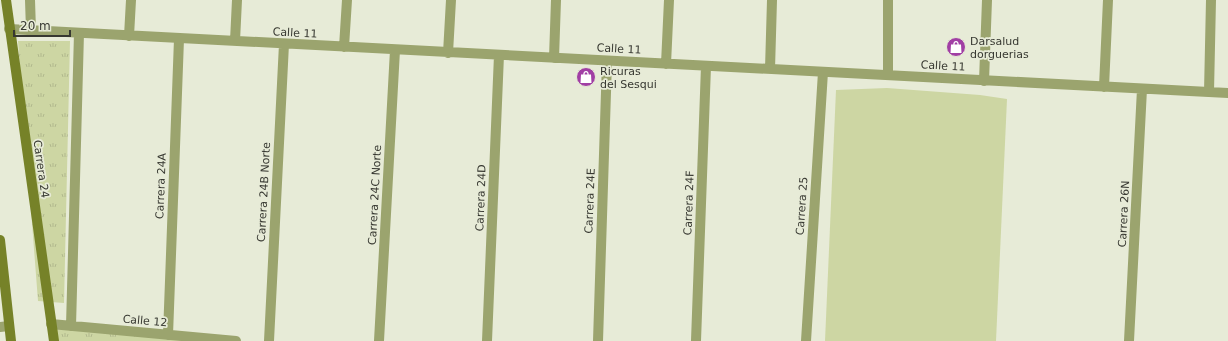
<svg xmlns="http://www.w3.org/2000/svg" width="1228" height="341" font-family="'DejaVu Sans',sans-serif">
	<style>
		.grass { fill: url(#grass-tufts) }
		.garden { fill: #cdd6a3 }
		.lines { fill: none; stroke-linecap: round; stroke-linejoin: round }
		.street { stroke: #9ba46e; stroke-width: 10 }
		.secondary { stroke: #768228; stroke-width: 10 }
		.labels { text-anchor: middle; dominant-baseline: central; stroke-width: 3.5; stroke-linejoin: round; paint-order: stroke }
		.street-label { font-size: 11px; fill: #373831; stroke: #e7ebd7 }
		.poi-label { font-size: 11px; fill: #373831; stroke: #e7ebd7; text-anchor: start }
	</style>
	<defs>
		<pattern id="grass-tufts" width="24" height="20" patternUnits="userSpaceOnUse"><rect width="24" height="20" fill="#cdd6a3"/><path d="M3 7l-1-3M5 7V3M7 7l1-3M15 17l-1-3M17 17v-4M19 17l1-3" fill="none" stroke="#b1b88d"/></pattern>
	</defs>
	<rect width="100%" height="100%" fill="#e7ebd7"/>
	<path class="grass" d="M18 41H70L64 303 38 301Z
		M51 324 238 341H53Z"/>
	<path class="garden" d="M887 88 980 95 1007 99 996 341H825L836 90Z"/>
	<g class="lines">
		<path class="street" d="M30 0 31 30
			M888 0V75
			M9 29 1228 93
			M129 36 131 0
			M235 41 237 0
			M344 47 347 0
			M448 53 451 0
			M554 58 556 0
			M666 64 669 0
			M770 69 772 0
			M984 81 987 0
			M1104 87 1108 0
			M1209 92 1211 0
			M51 324 236 341
			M71 326 79 33
			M0 327 9 326
			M168 335 179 39
			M269 341 284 44
			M379 341 395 50
			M487 341 499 55
			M598 341 607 61
			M696 341 706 66
			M806 341 823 72
			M1129 341 1142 89"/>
		<path class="secondary" d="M6 0 54 341
			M0 240 11 341"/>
	</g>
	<defs>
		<g id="shop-disc" transform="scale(1)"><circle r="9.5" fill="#a13ea4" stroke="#e7ebd7"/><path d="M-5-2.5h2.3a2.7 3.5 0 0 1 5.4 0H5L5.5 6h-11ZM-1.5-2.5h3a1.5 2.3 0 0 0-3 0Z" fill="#fff"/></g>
	</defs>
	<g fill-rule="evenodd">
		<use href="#shop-disc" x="956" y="47"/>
		<use href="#shop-disc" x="586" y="77"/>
	</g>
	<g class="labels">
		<g class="street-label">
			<text transform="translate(295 33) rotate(3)">Calle 11</text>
			<text transform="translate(619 49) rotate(3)">Calle 11</text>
			<text transform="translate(943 66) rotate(3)">Calle 11</text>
			<text transform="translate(41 169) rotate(82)">Carrera 24</text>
			<text transform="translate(161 186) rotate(-88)">Carrera 24A</text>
			<text transform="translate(264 192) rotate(-87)">Carrera 24B Norte</text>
			<text transform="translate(375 195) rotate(-87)">Carrera 24C Norte</text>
			<text transform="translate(481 198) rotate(-88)">Carrera 24D</text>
			<text transform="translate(590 201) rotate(-88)">Carrera 24E</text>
			<text transform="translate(689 203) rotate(-88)">Carrera 24F</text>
			<text transform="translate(802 206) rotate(-86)">Carrera 25</text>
			<text transform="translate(1124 214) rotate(-87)">Carrera 26N</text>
			<text transform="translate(145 321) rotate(5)">Calle 12</text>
		</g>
		<g class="poi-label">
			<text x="970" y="41">Darsalud<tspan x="970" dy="13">dorguerias</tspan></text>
			<text x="600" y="71">Ricuras<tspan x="600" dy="13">del Sesqui</tspan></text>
		</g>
	</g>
	<path d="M14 30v6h56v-6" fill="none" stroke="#373831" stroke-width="2"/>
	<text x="20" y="30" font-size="12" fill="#373831" stroke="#e7ebd7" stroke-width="3" paint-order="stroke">20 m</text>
</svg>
